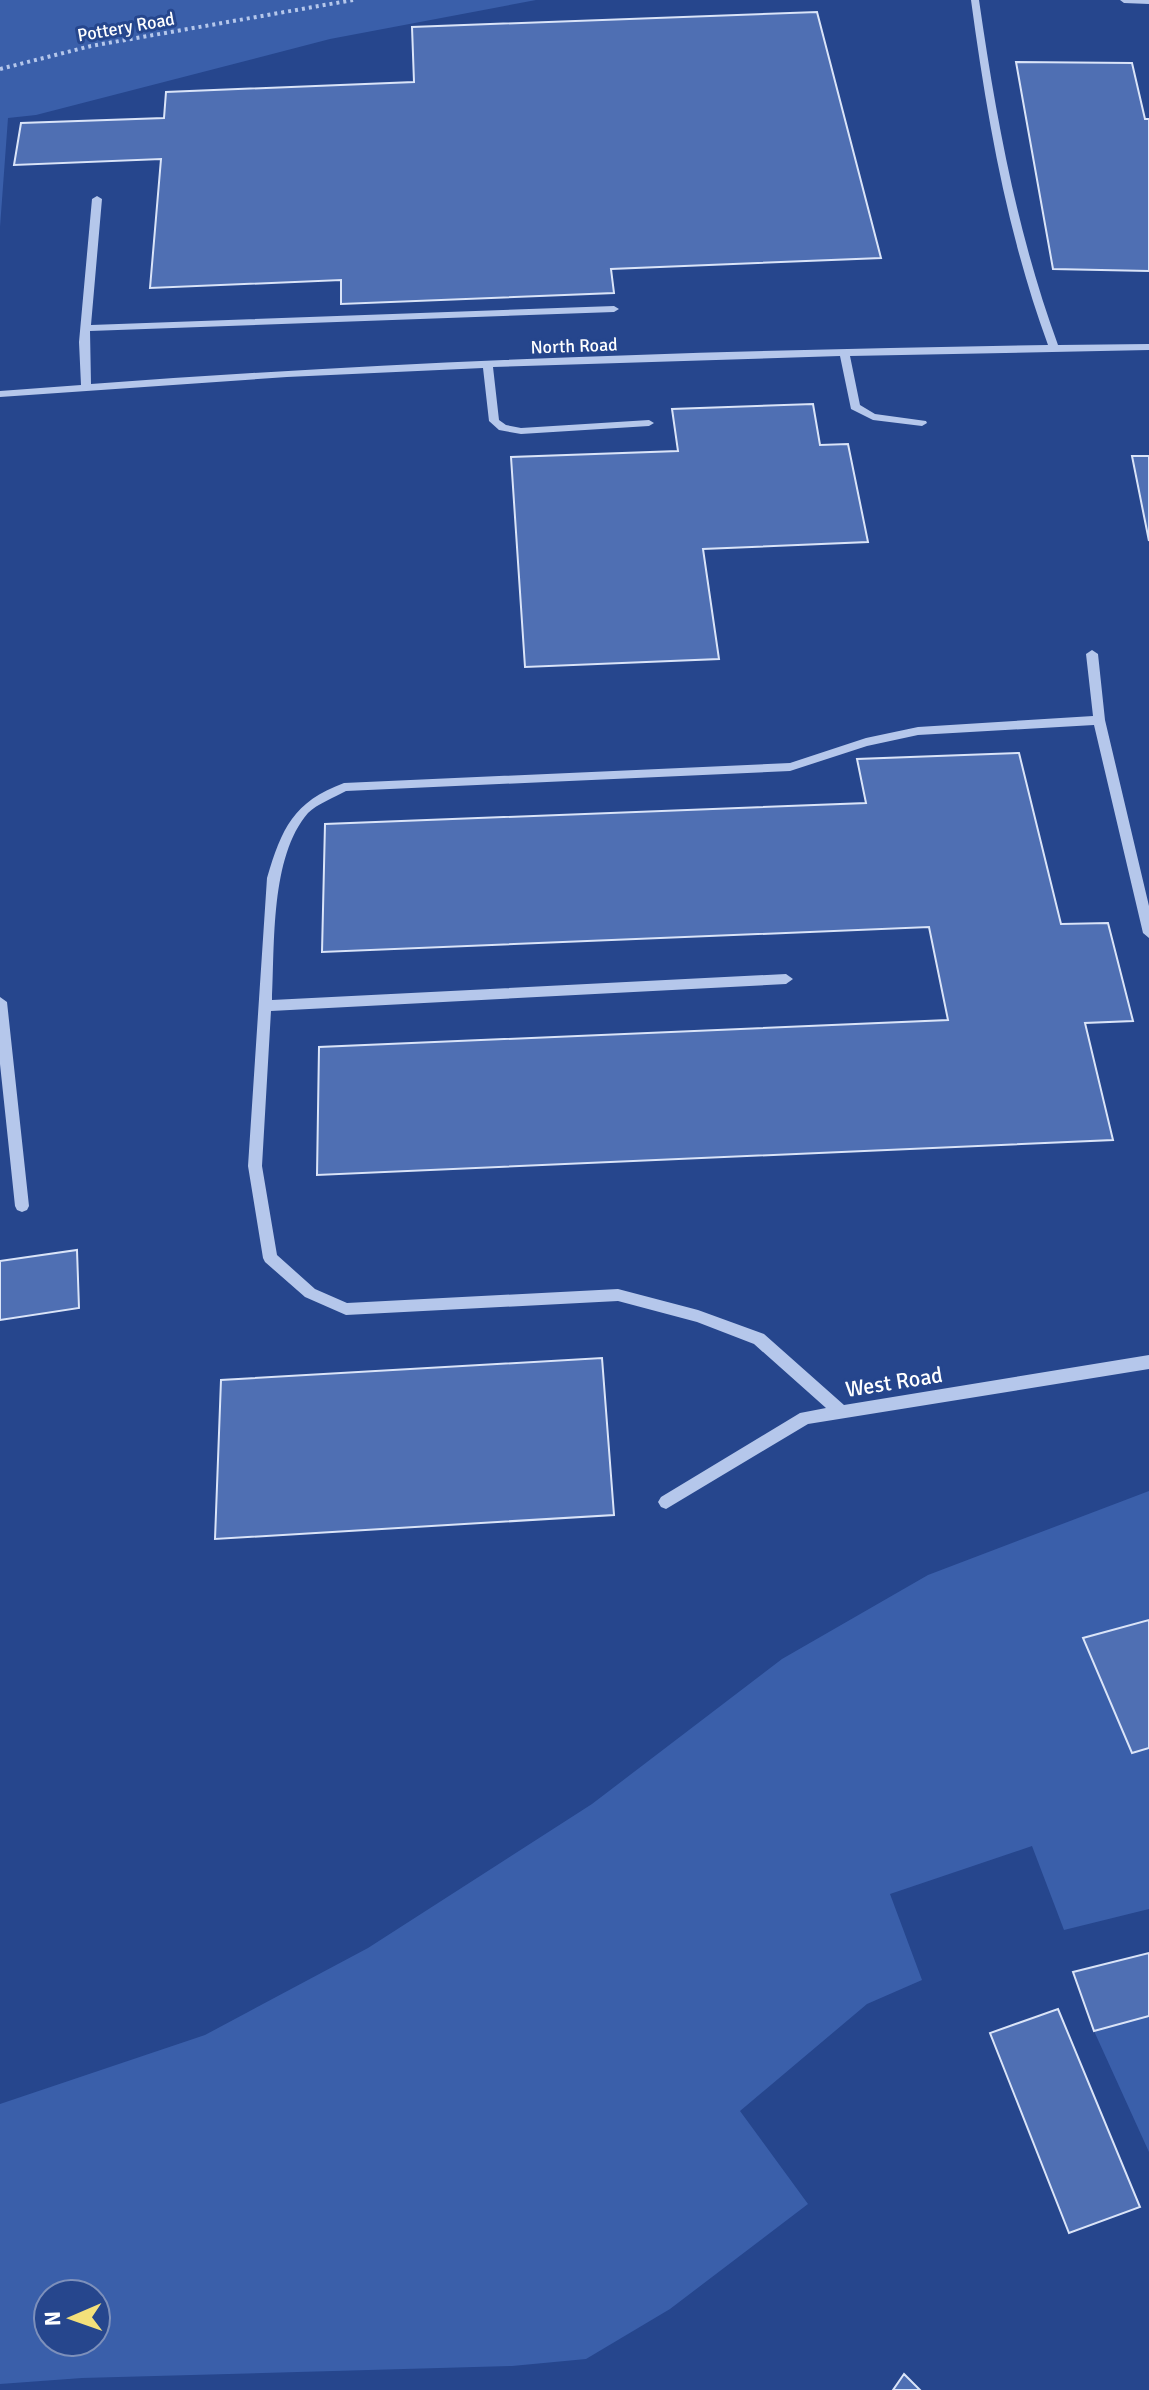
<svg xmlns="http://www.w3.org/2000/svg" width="1149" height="2390" font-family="Signika,sans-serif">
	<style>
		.green { fill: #3a5faa; fill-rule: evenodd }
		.building { fill: #4f6fb3; stroke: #dae4f8; stroke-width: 2 }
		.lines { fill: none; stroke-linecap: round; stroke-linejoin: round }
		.path { stroke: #b5c7eb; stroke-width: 4; stroke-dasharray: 3 4; stroke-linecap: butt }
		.minor { fill: #b5c7eb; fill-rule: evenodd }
		.labels { text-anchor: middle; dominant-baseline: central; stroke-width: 6; stroke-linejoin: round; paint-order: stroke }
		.far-street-label { font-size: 18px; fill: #fff; stroke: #26468d }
		.street-label { font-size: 22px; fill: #fff; stroke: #26468d }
	</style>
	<rect width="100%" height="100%" fill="#26468d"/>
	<path class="green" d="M0 0H536L330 39 36 115 8 118 0 227Z
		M1149 1491V1909L1064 1930 1032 1846 890 1894 922 1980 867 2004 740 2111 808 2204 670 2309 586 2359 512 2366 82 2378 0 2384V2104L205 2035 368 1948 592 1804 782 1659 928 1575ZM48 2294H96V2342H48Z
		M1149 2016V2152L1094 2031Z"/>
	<path class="building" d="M817 12 881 258 611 269 614 293 341 304V280L150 288 161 159 14 165 21 123 164 118 166 92 414 82 412 27Z
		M1016 62 1132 63 1145 119H1149V271L1053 269Z
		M813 404 820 445 848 444 868 542 703 549 719 659 525 667 511 457 678 451 672 409Z
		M1132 456H1149V541Z
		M1019 753 1061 924 1108 923 1133 1021 1085 1023 1113 1140 317 1175 319 1047 948 1020 929 927 322 952 325 824 866 803 857 759Z
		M77 1250 79 1308 0 1320V1261Z
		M602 1358 614 1515 215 1539 221 1380Z
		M1149 1620V1748L1132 1753 1083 1638Z
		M1149 1953V2016L1094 2031 1073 1972Z
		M1058 2009 1140 2207 1069 2233 990 2033Z
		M904 2374 920 2390H893Z"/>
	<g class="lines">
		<path class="path" d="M0 69 91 46 353 0"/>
		<path class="minor" d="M971 0H979C996 118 1017 233 1058 345L1149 344V350L850 356 860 405 875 414 926 421 927 423 922 426 873 420 851 409 840 356 493 367 499 420 506 425 521 428 649 420 654 423 649 426 521 434 499 430 489 421 483 368 287 377 0 397V391L81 385 79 342 92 199 97 196 102 199 91 325 614 306 619 309 614 312 90 331 91 384C410 360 729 350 1048 345 1007 233 987 118 971 0Z
			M1120 0H1149V4L1124 3Z
			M1092 650 1098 654 1105 720 1149 906V938L1143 933 1094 725 918 735 867 746 790 771 346 791C335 797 317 804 308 813 270 857 275 944 272 1000L786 974 793 979 786 984 271 1011 262 1166 277 1255 315 1289 347 1303 618 1289 698 1310 764 1334 844 1405 1149 1355V1369L808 1424 666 1509 661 1507 658 1502 661 1497 800 1413 826 1408 754 1344 697 1322 618 1301 346 1315 305 1297 265 1262 263 1258 248 1166 267 878C282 828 293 802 344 783L790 763 866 738 918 727 1093 716 1086 654Z
			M0 997 7 1002 29 1206 27 1210 22 1212 17 1210 15 1206 0 1064Z"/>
	</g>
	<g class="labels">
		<g class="far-street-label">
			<text transform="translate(126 27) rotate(-10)">Pottery Road</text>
			<text transform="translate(574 346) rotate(-2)">North Road</text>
		</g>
		<g class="street-label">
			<text transform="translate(894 1382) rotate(-9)">West Road</text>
		</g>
	</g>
	<g transform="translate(72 2318) rotate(268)"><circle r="38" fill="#26468d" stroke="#7d90bb" stroke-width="2"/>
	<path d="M0-6L14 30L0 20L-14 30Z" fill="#f4e07a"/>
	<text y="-12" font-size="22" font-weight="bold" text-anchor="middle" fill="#ffffff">N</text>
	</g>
</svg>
